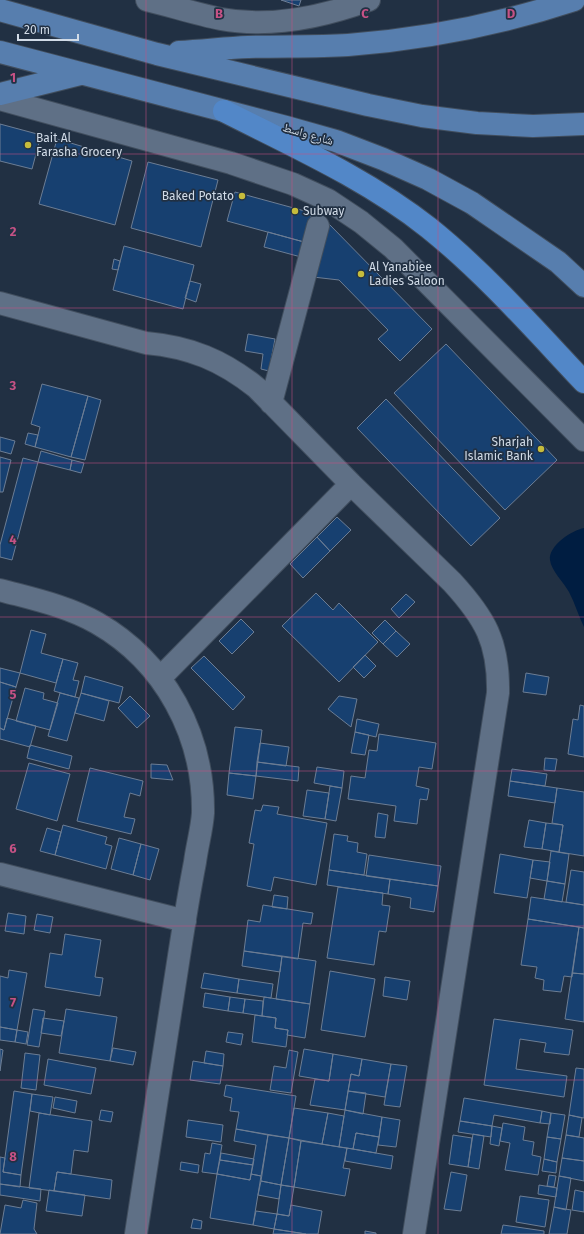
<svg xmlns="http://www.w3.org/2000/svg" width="584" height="1234" font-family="'Fira Sans','Noto Naskh Arabic',sans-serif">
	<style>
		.water { fill: #001d41 }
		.building { fill: #174070; stroke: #6c7d94 }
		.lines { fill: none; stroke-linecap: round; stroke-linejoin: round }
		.minor-casing { stroke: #414e5e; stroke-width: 24 }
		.major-casing { stroke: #414e5e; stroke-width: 24 }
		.highway-casing { stroke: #414e5e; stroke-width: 24 }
		.minor { stroke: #5f7086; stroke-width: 22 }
		.major { stroke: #577eae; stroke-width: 22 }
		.highway { stroke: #5287c8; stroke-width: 22 }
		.grid { fill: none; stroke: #c65285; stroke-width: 1; stroke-opacity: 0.55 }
		.poi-dot { fill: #c6bc3c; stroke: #213043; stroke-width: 1.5 }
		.labels { text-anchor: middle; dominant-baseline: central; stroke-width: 3.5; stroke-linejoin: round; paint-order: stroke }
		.street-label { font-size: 12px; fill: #d1dbe7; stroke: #213043 }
		.poi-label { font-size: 12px; fill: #d1dbe7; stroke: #213043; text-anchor: start }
		.grid-label { font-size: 13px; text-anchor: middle; font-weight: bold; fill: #c65285; stroke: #213043; stroke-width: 3.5; stroke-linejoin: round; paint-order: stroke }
	</style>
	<rect width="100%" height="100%" fill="#213043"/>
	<path class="water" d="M584 528V627C578 615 575 603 569 592 564 583 551 570 550 560 548 546 572 530 584 528Z"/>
	<path class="building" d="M281 0H301L299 6Z
		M0 124 41 135 32 169 0 161Z
		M57 139 132 161 115 225 39 204Z
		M148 162 218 180 201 247 131 228Z
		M235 192 312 213 304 242 227 221Z
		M329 224 432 329 400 361 378 339 388 330 339 280 313 277Z
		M268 232 304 242 301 257 264 247Z
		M124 246 194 265 183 309 113 290Z
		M114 259 120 261 118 270 112 269Z
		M190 281 201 284 196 302 185 298Z
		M248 334 275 339 269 371 261 369 263 354 245 351Z
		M446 344 557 460 505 510 394 393Z
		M42 384 88 396 71 457 35 447 40 427 31 424Z
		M88 396 101 400 85 460 71 457Z
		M386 399 500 518 471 546 357 428Z
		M28 433 38 435 35 447 25 444Z
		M0 437 15 441 11 454 0 451Z
		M41 451 72 460 70 470 38 462Z
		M0 457 11 460 3 492H0Z
		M23 458 38 462 12 560 0 557V545Z
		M72 460 84 463 81 473 70 470Z
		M337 517 351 530 330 551 317 537Z
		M317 537 330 551 303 578 290 564Z
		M316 593 333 610 339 603 378 642 339 682 282 626Z
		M406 594 415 602 399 618 391 609Z
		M241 619 254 632 232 654 219 641Z
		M385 620 396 631 383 644 372 633Z
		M31 630 46 634 41 653 63 659 56 683 20 673Z
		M396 631 410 644 397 657 383 644Z
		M365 655 376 666 364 678 353 667Z
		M204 656 245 697 233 710 191 668Z
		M63 659 78 663 73 680 79 681 75 697 54 691Z
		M0 668 20 673 16 687 0 682Z
		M526 673 549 677 546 695 523 692Z
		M85 676 123 687 119 703 81 693Z
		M0 682 16 687 4 730 0 728Z
		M25 688 44 693 43 699 58 703 50 730 16 721Z
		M60 693 79 698 67 741 48 736Z
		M81 693 109 701 104 721 75 713Z
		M130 696 150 716 137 728 118 708Z
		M339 696 357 699 351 727 328 709Z
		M580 705 584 706V757L568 754 573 719 578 720Z
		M7 718 36 726 30 747 0 739V728L4 730Z
		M357 719 379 724 376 737 355 732Z
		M235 727 262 730 256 776 229 773Z
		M355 732 369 735 365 755 351 753Z
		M379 734 436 743 432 769 419 767 416 786 429 789 427 800 420 799 417 824 394 821 396 806 348 799 351 776 365 778 369 750 377 751Z
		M260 743 289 747 286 766 257 762Z
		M30 745 72 756 69 769 27 758Z
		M545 758 557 759 555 771 544 770Z
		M257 762 299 767 298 781 256 776Z
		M29 763 70 774 57 821 16 809Z
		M151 764 167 765 173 780 151 778Z
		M317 767 344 771 342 788 314 783Z
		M90 768 143 781 140 796 130 793 124 817 135 819 131 834 77 821Z
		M512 769 547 774 545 786 510 781Z
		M229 773 256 776 253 799 227 795Z
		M510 781 557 788 555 803 508 796Z
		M330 786 342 788 336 821 325 819Z
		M557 788 584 792V856L559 852 563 825 552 823Z
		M307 790 329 793 325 819 303 816Z
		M263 805 279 807 277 814 327 823 316 885 274 877 271 891 247 886 254 844 249 843 255 810 261 811Z
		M378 813 388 815 385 838 375 837Z
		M529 820 546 823 542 849 524 847Z
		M546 823 563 825 559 852 542 849Z
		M63 825 107 837 105 844 112 846 106 869 55 855Z
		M47 828 61 832 55 855 40 851Z
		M334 834 348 836 347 841 358 843 357 852 367 854 364 875 329 870Z
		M119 838 141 844 133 875 111 869Z
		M141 844 159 849 150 880 133 875Z
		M551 851 569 854 565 884 547 881Z
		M500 854 533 860 527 898 494 893Z
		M369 855 441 866 438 886 366 876Z
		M533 860 550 862 547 881 530 878Z
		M329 870 390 879 388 894 327 885Z
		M571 870 584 872V905L566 902Z
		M390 879 438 886 434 912 410 908 411 898 388 894Z
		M547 881 565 884 562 902 544 899Z
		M338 887 383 893 382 905 390 906 386 932 379 931 374 965 327 958Z
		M274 895 288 897 287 909 272 907Z
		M531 897 584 905V928L528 919Z
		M263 905 313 913 311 924 303 923 298 959 244 951 248 920 260 922Z
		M8 913 26 916 24 934 5 931Z
		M37 914 53 917 50 933 34 930Z
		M528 919 579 927 572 977 564 976 561 992 543 990 544 980 535 978 537 967 521 965Z
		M579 927 584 928V974L572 973Z
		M65 934 101 940 95 977 103 978 100 996 45 987 50 953 62 955Z
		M244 951 282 956 280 972 242 966Z
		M282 956 316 961 310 1004 276 999Z
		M9 970 27 973 17 1030 0 1027V976L8 978Z
		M330 971 375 979 365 1037 321 1030Z
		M204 973 239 979 237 993 201 988Z
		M572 973 584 974V1022L565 1019Z
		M385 977 410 981 407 1000 383 996Z
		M239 979 273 984 271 998 237 993Z
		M205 993 230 997 228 1011 203 1007Z
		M230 997 245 999 243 1013 228 1011Z
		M264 997 310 1004 305 1038 287 1035 288 1030 275 1028 276 1018 262 1016Z
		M245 999 263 1001 262 1016 243 1013Z
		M33 1009 45 1011 39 1047 27 1045Z
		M66 1009 117 1017 110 1061 59 1053Z
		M255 1015 276 1018 275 1028 288 1030 286 1047 252 1042Z
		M43 1018 64 1021 61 1036 41 1033Z
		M494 1019 573 1030 569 1055 544 1052 546 1043 520 1039 516 1069 567 1076 564 1097 484 1085Z
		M0 1027 17 1030 15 1042 0 1040Z
		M17 1030 28 1032 26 1044 15 1042Z
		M228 1032 243 1034 241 1045 226 1042Z
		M113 1048 136 1052 133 1065 110 1061Z
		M0 1049 3 1050 0 1071Z
		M304 1049 333 1054 329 1081 299 1076Z
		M289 1050 298 1052 291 1093 270 1090 274 1066 286 1068Z
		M206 1051 224 1054 223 1066 204 1063Z
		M25 1053 40 1055 36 1090 21 1088Z
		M333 1054 362 1059 359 1076 351 1074 345 1110 310 1105 315 1079 329 1081Z
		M48 1059 96 1068 91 1094 44 1085Z
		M362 1059 391 1064 385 1097 348 1091 351 1074 359 1076Z
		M193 1061 223 1066 220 1084 190 1080Z
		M391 1064 407 1066 400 1107 384 1105Z
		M576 1068 584 1069V1118L569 1115Z
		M226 1085 296 1096 289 1138 236 1129 239 1112 230 1111 232 1098 224 1096Z
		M14 1091 32 1094 21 1175 3 1172Z
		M348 1091 366 1093 363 1114 345 1110Z
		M32 1094 53 1097 50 1115 30 1111Z
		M55 1097 77 1101 75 1113 53 1108Z
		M464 1098 542 1111 540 1123 494 1115 492 1126 460 1121Z
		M294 1108 328 1113 322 1144 289 1138Z
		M101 1110 113 1112 111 1122 99 1120Z
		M345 1110 382 1117 379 1137 356 1133 353 1149 339 1147Z
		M542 1111 551 1113 550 1124 540 1123Z
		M39 1113 92 1121 88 1152 74 1150 71 1174 57 1172 54 1191 29 1188Z
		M328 1113 344 1116 339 1147 322 1144Z
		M551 1113 565 1115 561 1139 547 1137Z
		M569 1115 582 1118 579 1137 566 1135Z
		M382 1117 400 1120 396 1147 378 1145Z
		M188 1120 223 1125 221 1142 186 1137Z
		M460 1121 492 1126 491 1137 458 1132Z
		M503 1123 525 1127 523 1140 534 1142 532 1155 541 1157 538 1175 505 1170 510 1143 500 1141Z
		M492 1126 502 1128 499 1146 490 1144Z
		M236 1129 268 1135 261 1176 251 1174 256 1145 234 1141Z
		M356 1133 379 1137 376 1153 353 1149Z
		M473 1134 484 1136 479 1169 468 1167Z
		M268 1135 289 1138 281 1185 261 1181Z
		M453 1135 472 1138 468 1167 449 1164Z
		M566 1135 584 1138V1161L562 1158Z
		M547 1137 561 1139 557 1162 544 1159Z
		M289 1138 301 1141 294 1187 281 1185Z
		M301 1141 347 1148 343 1168 350 1169 345 1196 294 1187Z
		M212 1143 222 1145 217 1174 202 1172 205 1153 210 1154Z
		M347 1148 393 1156 391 1169 345 1161Z
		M221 1153 254 1159 253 1165 220 1160Z
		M0 1157 5 1158 3 1172 21 1175 20 1187 0 1184Z
		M562 1158 584 1161V1181L559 1176Z
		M544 1159 557 1162 556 1173 542 1171Z
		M220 1160 253 1165 250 1180 217 1174Z
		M181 1162 199 1165 198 1173 180 1170Z
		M57 1172 112 1180 110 1199 54 1191Z
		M451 1172 467 1175 461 1211 444 1209Z
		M217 1174 250 1180 251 1174 261 1176 253 1225 210 1218Z
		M549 1175 556 1176 554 1187 547 1186Z
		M559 1176 571 1178 566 1210 554 1207Z
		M261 1181 281 1185 279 1199 258 1195Z
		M0 1184 41 1189 40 1201 0 1195Z
		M281 1185 294 1187 289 1216 277 1214Z
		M539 1185 557 1188 556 1197 538 1194Z
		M49 1190 85 1195 82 1216 46 1211Z
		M575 1190 584 1192V1212L572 1210Z
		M520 1196 549 1200 545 1227 516 1222Z
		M23 1200 37 1203 34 1229 37 1234H0L5 1205 21 1208Z
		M291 1205 322 1211 318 1234H306L274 1229 277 1214 289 1216Z
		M554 1207 571 1210 567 1234H549Z
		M256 1211 277 1214 274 1229 253 1225Z
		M193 1219 202 1221 201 1229 191 1228Z
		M503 1225 544 1231V1234H501Z
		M274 1229 306 1234H273Z
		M365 1231 376 1233V1234H365Z"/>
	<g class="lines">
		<g class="minor-casing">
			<path id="minor" d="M147 0C172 6 196 14 221 19 270 28 323 17 369 0
				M0 99 231 163 293 184 328 200 361 222 393 248 584 440
				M0 303 146 343C190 347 222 360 257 388L351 484 452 582C485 618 499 642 498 693L414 1234
				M271 403 318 226
				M0 590C33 599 67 606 97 623 165 662 204 735 203 813 202 829 197 846 195 862 189 893 184 924 179 956 165 1048 150 1141 136 1234
				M160 678 351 484
				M0 874 185 921"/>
		</g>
		<g class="major-casing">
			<path id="major" d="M0 10 157 54 368 105 422 116 477 123 533 126 584 124
				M0 52 286 127 336 141 383 159 428 179 472 203 558 262 584 286
				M179 52C202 51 225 48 248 47 282 46 315 47 348 45 425 39 501 24 574 0
				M0 94 80 74"/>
		</g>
		<g class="highway-casing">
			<path id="highway" d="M224 111C295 147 367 179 429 228 486 274 534 329 584 382"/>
		</g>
		<use href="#minor" class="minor"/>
		<use href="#major" class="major"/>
		<use href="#highway" class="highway"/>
	</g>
	<path class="grid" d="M146 0V1234M292 0V1234M438 0V1234M0 154H584M0 308H584M0 463H584M0 617H584M0 771H584M0 926H584M0 1080H584"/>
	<g class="poi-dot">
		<circle cx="28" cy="145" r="4"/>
		<circle cx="242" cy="196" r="4"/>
		<circle cx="295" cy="211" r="4"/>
		<circle cx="361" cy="274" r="4"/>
		<circle cx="541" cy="449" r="4"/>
	</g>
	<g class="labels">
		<g class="street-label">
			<text transform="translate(308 134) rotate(16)">شارع واسط</text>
		</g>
		<g class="poi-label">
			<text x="36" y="138">Bait Al<tspan x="36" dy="14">Farasha Grocery</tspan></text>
			<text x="234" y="196" text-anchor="end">Baked Potato</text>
			<text x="303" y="211">Subway</text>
			<text x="369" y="267">Al Yanabiee<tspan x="369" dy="14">Ladies Saloon</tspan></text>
			<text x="533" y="442" text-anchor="end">Sharjah<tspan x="533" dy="14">Islamic Bank</tspan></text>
		</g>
	</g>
	<g class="grid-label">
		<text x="219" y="18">B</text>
		<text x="365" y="18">C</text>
		<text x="511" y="18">D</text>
		<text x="13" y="82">1</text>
		<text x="13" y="236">2</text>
		<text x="13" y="390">3</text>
		<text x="13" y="544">4</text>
		<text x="13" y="699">5</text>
		<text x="13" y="853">6</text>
		<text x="13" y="1007">7</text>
		<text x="13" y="1161">8</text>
	</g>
	<path d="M18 34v6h60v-6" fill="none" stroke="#d1dbe7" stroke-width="2"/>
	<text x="24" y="34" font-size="12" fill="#d1dbe7" stroke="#213043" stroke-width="3" paint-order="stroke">20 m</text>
</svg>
